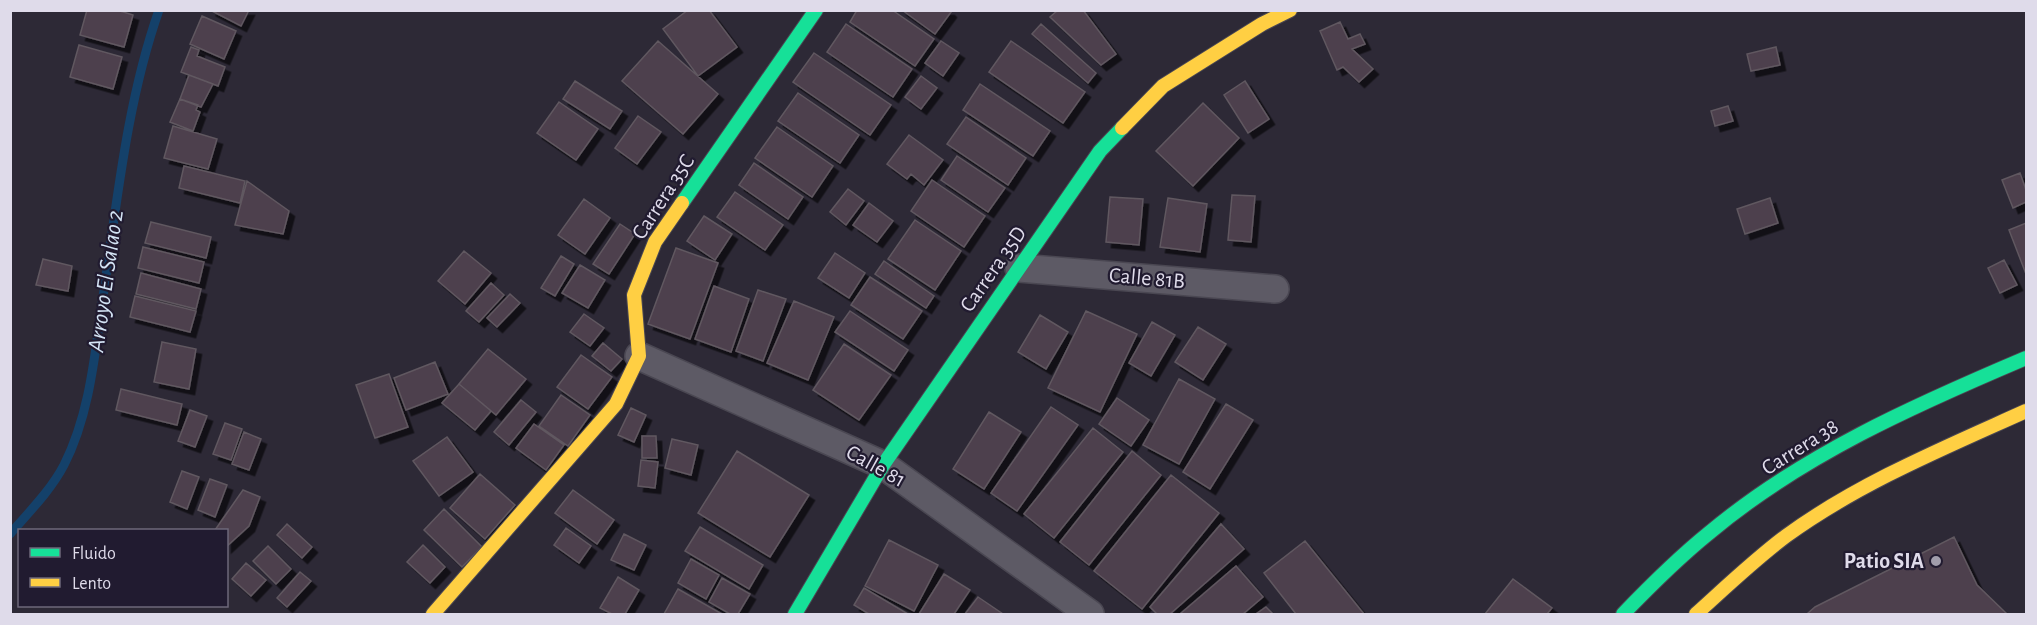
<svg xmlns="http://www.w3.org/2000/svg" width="2037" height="625" font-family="'Alegreya Sans',sans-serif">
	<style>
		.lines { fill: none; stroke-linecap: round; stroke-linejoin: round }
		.stream { stroke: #14416a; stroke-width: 9 }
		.building { fill: #4e3f4d; stroke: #605860; stroke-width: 1.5; filter: url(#shadow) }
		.street-casing { stroke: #4a4752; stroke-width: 30 }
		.fast-casing { stroke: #4a4752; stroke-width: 16 }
		.slow-casing { stroke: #4a4752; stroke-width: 16 }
		.street { stroke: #5d5a65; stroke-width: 27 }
		.fast { stroke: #16e098; stroke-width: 14 }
		.slow { stroke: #ffcf43; stroke-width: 14 }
		.poi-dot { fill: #a19dab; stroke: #211b30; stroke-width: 2 }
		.labels { text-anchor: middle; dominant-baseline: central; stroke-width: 4.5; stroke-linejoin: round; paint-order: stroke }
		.street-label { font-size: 22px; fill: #dfdbea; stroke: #211b30 }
		.poi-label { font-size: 22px; font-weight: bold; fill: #dfdbea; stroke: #211b30; text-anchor: end }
		.water-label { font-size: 24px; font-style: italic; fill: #d4e4f5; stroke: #211b30 }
	</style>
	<defs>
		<filter id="shadow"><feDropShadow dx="5.5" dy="5.5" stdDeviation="0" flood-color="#0009"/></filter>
	</defs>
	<rect width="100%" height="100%" fill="#2d2936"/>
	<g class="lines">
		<path class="stream" d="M10 534C29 512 51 490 64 465 90 414 95 353 103 297 117 202 127 101 159 10"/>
	</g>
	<path class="building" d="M87 10H117L133 15 124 47 80 35Z
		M210 10H249L241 26Z
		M688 10H709L737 47 698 76 663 29Z
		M857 10H892L934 39 915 66 850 22Z
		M902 10H949L951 12 935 34Z
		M1058 10H1083L1116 54 1101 65 1050 17Z
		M202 16 236 31 224 59 190 44Z
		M1340 22 1348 39 1360 34 1365 44 1352 49 1373 69 1359 82 1343 67 1337 70 1320 31Z
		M846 24 912 69 893 97 827 52Z
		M1041 24 1096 73 1088 83 1032 34Z
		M658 41 718 94 683 134 622 81Z
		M941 41 959 53 943 76 925 63Z
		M1011 41 1085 92 1063 123 989 72Z
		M79 45 122 57 113 89 70 77Z
		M191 47 199 50 197 56 225 67 218 86 181 72Z
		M1776 47 1780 65 1751 71 1747 54Z
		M814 53 891 105 870 135 793 82Z
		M189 75 213 84 201 107 180 99Z
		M921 76 937 88 921 109 905 97Z
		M575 81 622 111 610 129 563 99Z
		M1245 81 1269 119 1248 133 1224 95Z
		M980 84 1050 131 1033 156 963 110Z
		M798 93 859 135 840 163 778 121Z
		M180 99 198 105 196 110 200 112 193 131 170 122Z
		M559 102 598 129 576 160 537 133Z
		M1203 103 1239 138 1193 186 1156 151Z
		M1728 106 1733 121 1715 126 1711 111Z
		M638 116 661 132 637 164 615 148Z
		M966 117 1026 158 1008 185 947 144Z
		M173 126 217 139 208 169 164 158Z
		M777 127 833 166 812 197 755 158Z
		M909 135 943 160 924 185 911 174 907 179 887 164Z
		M957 156 1005 188 988 212 941 180Z
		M754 163 803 197 788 219 739 185Z
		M184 166 245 181 240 203 179 188Z
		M2020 173 2026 190V202L2013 208 2002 180Z
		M932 180 985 216 964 247 911 211Z
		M247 181 289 211 283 234 235 225Z
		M848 189 864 201 846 225 830 212Z
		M735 192 783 225 765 250 717 217Z
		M1232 195 1255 196 1251 242 1228 240Z
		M1110 197 1143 199 1139 245 1106 242Z
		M1168 198 1207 204 1200 252 1160 247Z
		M1770 198 1778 223 1745 234 1737 209Z
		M584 199 610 218 585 254 558 235Z
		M869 203 893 221 877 242 853 225Z
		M704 216 732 234 715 260 687 241Z
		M915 220 961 251 935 290 888 259Z
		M151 222 211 237 206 258 145 243Z
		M2026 223V274L2009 230Z
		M620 224 635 234 609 274 593 264Z
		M143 247 204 262 199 283 138 268Z
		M676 248 718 263 690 339 648 324Z
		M464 251 491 273 465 304 438 281Z
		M835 253 865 273 849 298 818 278Z
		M561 256 574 264 555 296 541 288Z
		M43 259 72 266 68 291 36 285Z
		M2004 260 2017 285 2000 293 1988 268Z
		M884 261 934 296 926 308 875 274Z
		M580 265 605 280 588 308 562 293Z
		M141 273 201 289 196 309 136 294Z
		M870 277 922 311 903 339 851 305Z
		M491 283 504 295 479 322 466 311Z
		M714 286 749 299 731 352 695 339Z
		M758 290 786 299 763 361 736 351Z
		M510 294 520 303 497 327 487 318Z
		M135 296 196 311 190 332 130 317Z
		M794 301 834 317 808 380 767 363Z
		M850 311 908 350 894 371 835 332Z
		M1086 311 1137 334 1100 412 1048 388Z
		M584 314 604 328 590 346 570 332Z
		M1040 315 1068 332 1046 369 1018 352Z
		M1152 322 1175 335 1151 376 1129 363Z
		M1198 327 1226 344 1203 380 1175 362Z
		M162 342 196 349 189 389 154 382Z
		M603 343 622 359 611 371 592 356Z
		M844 344 891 375 859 420 813 390Z
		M488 349 526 379 496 415 459 384Z
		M581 355 612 377 588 409 557 387Z
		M435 362 448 394 406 410 394 378Z
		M389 374 408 427 375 438 356 385Z
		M1179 379 1215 399 1179 464 1143 445Z
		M459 384 491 411 475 430 442 403Z
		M121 389 182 404 177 425 116 410Z
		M561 395 590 415 568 446 539 426Z
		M1117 398 1149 420 1131 446 1099 424Z
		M521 400 536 412 509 445 494 432Z
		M1226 404 1253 420 1210 489 1183 472Z
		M1051 407 1078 425 1017 511 991 493Z
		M631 408 646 415 634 442 618 435Z
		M190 410 207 416 195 447 178 441Z
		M989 412 1021 432 984 489 953 469Z
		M225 423 242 429 231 460 213 454Z
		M534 424 564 445 546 470 516 448Z
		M1093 428 1123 452 1054 538 1024 514Z
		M244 432 261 439 249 470 232 464Z
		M642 436H656L657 458H642Z
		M447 437 473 472 439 496 413 461Z
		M672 439 698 445 691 475 665 468Z
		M737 451 809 495 770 557 698 513Z
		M1132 451 1161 475 1089 565 1060 542Z
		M641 460 658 462 655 488 638 486Z
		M182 471 199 477 187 509 170 502Z
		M480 474 515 505 485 539 450 508Z
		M1171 475 1219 513 1142 609 1094 571Z
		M210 479 227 485 215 517 198 510Z
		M243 490 260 497 249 526 226 547V530H215Z
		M573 490 614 520 597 544 555 513Z
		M444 509 482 547 462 567 424 530Z
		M287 524 312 547 302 558 277 535Z
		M1221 524 1244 549 1170 614H1157L1150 607Z
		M700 527 763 565 749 589 685 551Z
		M566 528 591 546 579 563 554 545Z
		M624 534 646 545 634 570 611 560Z
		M1954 537 1977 585 2007 614H1807L1815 607Z
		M889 540 938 565 914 611 865 586Z
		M1305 541 1364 614H1296L1264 573Z
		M423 545 445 567 430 583 407 562Z
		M268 546 291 569 276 584 253 561Z
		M691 559 719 575 706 599 678 583Z
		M246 563 266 580 251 596 232 579Z
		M1236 566 1263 597 1243 614H1180Z
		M300 572 311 581 287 607 277 598Z
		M944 574 970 590 954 614H919Z
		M618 577 639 590 625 614H612L600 608Z
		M722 578 750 594 738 614H730L709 602Z
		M1513 579 1552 608 1547 614H1485Z
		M864 588 908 614H869L854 605Z
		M678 589 722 614H664Z
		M978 597 1003 614H965Z
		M1266 607 1273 614H1256Z"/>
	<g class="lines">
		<g class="street-casing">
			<path id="street" d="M1019 268 1275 289
				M639 356 883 465 1090 614"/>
		</g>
		<g class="fast-casing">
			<path id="fast" d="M682 203 816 10
				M795 614 883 465 1100 151 1122 128
				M1623 614C1650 586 1678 558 1709 533 1802 455 1915 405 2026 358"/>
		</g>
		<g class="slow-casing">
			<path id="slow" d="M1122 128 1163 86 1262 24 1290 10
				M433 614 616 404 639 356 634 295 655 242 682 203
				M1696 614C1726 587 1754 560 1786 536 1859 483 1944 448 2026 411"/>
		</g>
		<use href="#street" class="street"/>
		<use href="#fast" class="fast"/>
		<use href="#slow" class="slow"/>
	</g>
	<circle class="poi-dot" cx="1936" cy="561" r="6"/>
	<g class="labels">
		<g class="street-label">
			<text transform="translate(663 197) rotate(-57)">Carrera 35C</text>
			<text transform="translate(993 269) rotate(-55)">Carrera 35D</text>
			<text transform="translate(1147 278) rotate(5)">Calle 81B</text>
			<text transform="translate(1800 447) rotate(-32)">Carrera 38</text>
			<text transform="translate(876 466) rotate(29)">Calle 81</text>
		</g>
		<g class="poi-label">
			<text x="1924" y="561">Patio SIA</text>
		</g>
		<g class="water-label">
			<text transform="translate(106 281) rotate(-82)">Arroyo El Salao 2</text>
		</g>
	</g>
	<rect width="2037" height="625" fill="none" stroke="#dfdbea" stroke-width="24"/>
	<rect x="18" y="529" width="210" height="78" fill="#211b30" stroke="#6d687a" stroke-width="1.5"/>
	<rect x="30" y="548" width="30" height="9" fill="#16e098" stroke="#6d687a" stroke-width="1.5"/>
	<text x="72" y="559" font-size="18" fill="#dfdbea">Fluido</text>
	<rect x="30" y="578" width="30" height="9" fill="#ffcf43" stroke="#6d687a" stroke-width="1.5"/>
	<text x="72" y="589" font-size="18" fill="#dfdbea">Lento</text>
</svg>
